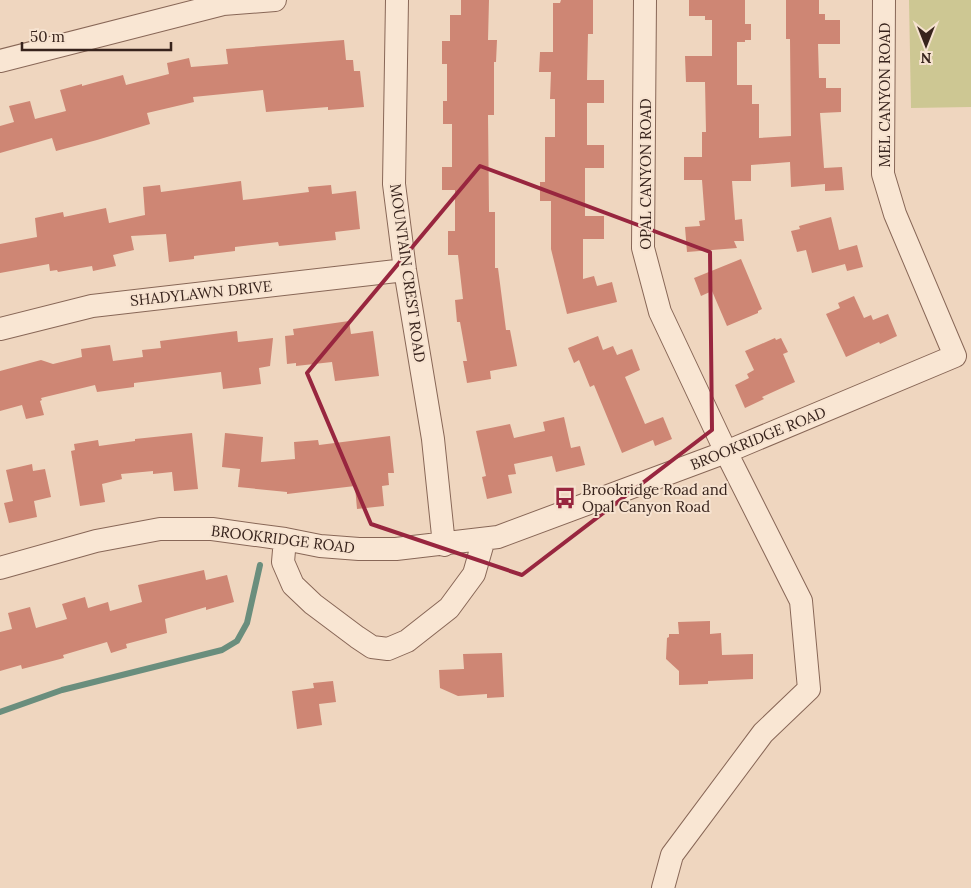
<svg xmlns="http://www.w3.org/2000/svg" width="971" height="888" font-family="Lora,serif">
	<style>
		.green { fill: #cdc793 }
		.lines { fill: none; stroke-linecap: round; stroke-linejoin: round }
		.stream { stroke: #6a8e7d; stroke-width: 6 }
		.building { fill: #ce8674 }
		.minor-casing { stroke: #886757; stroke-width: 24 }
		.minor { stroke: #f9e6d3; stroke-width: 22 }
		.marked { fill: none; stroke: #98263f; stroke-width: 4; stroke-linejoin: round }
		.labels { text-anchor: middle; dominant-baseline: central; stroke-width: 4; stroke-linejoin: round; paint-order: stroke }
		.street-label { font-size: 15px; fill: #37231c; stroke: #f6e2cf }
		.poi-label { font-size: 15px; fill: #37231c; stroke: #f6e2cf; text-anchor: start }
	</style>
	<rect width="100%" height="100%" fill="#efd6bf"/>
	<path class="green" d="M909 0H971V107L911 108Z"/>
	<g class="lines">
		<path class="stream" d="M0 712 62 690 222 650 237 641 247 623 260 565"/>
	</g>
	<path class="building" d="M461 0H489L488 40H497L496 62H494V115H488L489 212H495V268H498L506 330H510L517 366 490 371 491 379 467 383 463 361H467L460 322H457L455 300 463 299 458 255H448V231H455V190H442V167H452V124H443V101H447V64H442V41H450V15H461Z
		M561 0H593V34H588L587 80H604V103H587V145H604V168H585V216H604V239H583V279L594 276 597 286 612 282 617 302 567 314 551 249V201H540V182H545V137H555V99H550L551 72H539L540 52H553V3H560Z
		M689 0H745V24H751V40H745V42H737V85H752V104H759V138L791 136 790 39H786V0H819V14H825V20H840V44H818L819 78H826V88H841V112L820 113 824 168 842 167 844 190 825 191V184L791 187 790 162 751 165V181H732L735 220 742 219 744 241H734L737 248 687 252 685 227 700 226 699 221 705 220 702 180H684V157H702V132H706L705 82H686L685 56H712V20H705V16H689Z
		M344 40 346 60H353L354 71H360L364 107 328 110V107L266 112 263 90 193 97 194 102 147 113 150 124 97 140 56 151 52 138 0 153V126L14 122 9 106 30 101 35 119 66 111 60 90 82 84V86L123 75 126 85 169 74 167 63 189 58 191 67 228 64 226 49Z
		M241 181 243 200 309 192 308 187 331 185 332 194 356 191 360 229 335 232 336 240 279 246 278 242 235 247V251L194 256V259L169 262 166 234 131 236 134 250 113 255 116 266 93 271 92 266 58 272 57 270 50 271 49 264 0 273V244L37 237 35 218 63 212 64 217 106 208 109 223 145 215 143 187 160 185 161 192Z
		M831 217 839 250 857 245 863 267 847 271 845 264 812 273 806 250 797 252 791 231 800 229 799 226Z
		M741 259 762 309 758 311V313L727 326 712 291 701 296 694 278Z
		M854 296 864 318 871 315 873 320 888 314 897 336 880 344 879 342 846 357 826 314 840 308 838 303Z
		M349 321 351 334 373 331 379 376 335 381 332 362 296 366V363L287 364 285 336 294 335 293 329Z
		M237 331 238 342 273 338 270 366 259 368 261 384 223 389 221 372 134 383V387L97 392 95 385 41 398 42 400 40 401 44 415 26 419 22 405 0 411V371L41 360 53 364 82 357 81 349 110 345 113 361 143 357 142 350 161 348 160 341Z
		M598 336 603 350 613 346 617 355 632 349 640 370 625 377 645 424 663 417 672 439 655 446 653 440 622 453 594 385 590 387 579 360 574 363 568 348Z
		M775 338 776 340 781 338 788 352 783 354 795 382 762 397 764 399 745 408 735 385 749 378 747 374 754 370 745 351Z
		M564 417 571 448 580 446 585 465 556 472 552 456 514 464 516 474 508 475 512 493 487 499 482 477 486 476 476 431 510 424 514 438 545 431 543 422Z
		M192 433 198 489 174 491 172 472 153 474V471L121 474 122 479 102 484 105 502 80 506 71 451 75 450 74 444 98 440 99 446 135 441V439Z
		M225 433 263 437 261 462 295 459 294 442 318 440 319 445 390 436 394 473H388L389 485 382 486 384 506 357 509 355 486 287 494V492L238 487 240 469 222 467Z
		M32 464 33 471 45 469 51 497 34 501 37 517 9 523 4 503 13 501 6 470Z
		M204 570 206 580 227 575 234 602 206 610V607L165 619 167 633 126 644 127 648 111 653 107 642 63 655 64 658 22 669 21 665 0 671V632L12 629 8 613 30 607 36 628 67 619 62 604 85 597 88 608 108 602 110 611 142 602 138 585Z
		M710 621V634L721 633 722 655 753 654V679L708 681V684L679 685V671L666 659 667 638 669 637V634H679L678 622Z
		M502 653 504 697 487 698V694L458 696 440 688 439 670 464 669 463 654Z
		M333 681 336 702 319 704 322 725 297 729 292 691 314 688 313 683Z"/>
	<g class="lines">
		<g class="minor-casing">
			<path id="minor" d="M397 0 394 184 405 270 433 439 444 545
				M645 0 643 248 660 312 726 452 801 601 809 689 763 733 672 855 663 888
				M0 61 223 4 275 0
				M0 329 92 306 405 270
				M285 539 283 562 293 585 313 604 357 637 372 647 388 649 407 641 449 608 474 574 484 539
				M0 568 96 541 160 529H212L285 539 320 546 359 549H396L498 537 726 452 955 356 895 214 883 174 884 0"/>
		</g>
		<use href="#minor" class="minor"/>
	</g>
	<path class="marked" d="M480 166 710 252 712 430 522 575 371 524 307 373Z"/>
	<defs>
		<g id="bus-bare" transform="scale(1.725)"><path d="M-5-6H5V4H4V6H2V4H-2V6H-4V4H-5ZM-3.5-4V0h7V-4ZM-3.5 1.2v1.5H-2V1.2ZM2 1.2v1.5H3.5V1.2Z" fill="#98263f" stroke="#f6e2cf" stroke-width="2.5" paint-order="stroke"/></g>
	</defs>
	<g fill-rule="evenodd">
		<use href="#bus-bare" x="565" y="498"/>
	</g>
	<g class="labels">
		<g class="street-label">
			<text transform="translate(884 95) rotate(-90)">MEL CANYON ROAD</text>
			<text transform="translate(645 174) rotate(-90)">OPAL CANYON ROAD</text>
			<text transform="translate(408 273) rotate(82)">MOUNTAIN CREST ROAD</text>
			<text transform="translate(201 293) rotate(-6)">SHADYLAWN DRIVE</text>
			<text transform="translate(758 438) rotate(-22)">BROOKRIDGE ROAD</text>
			<text transform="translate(283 539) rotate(7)">BROOKRIDGE ROAD</text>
		</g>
		<g class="poi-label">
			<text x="582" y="489">Brookridge Road and<tspan x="582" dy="17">Opal Canyon Road</tspan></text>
		</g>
	</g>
	<g transform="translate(926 45) rotate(180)" stroke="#f6e2cf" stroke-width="4" paint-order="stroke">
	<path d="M0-4L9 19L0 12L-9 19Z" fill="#37231c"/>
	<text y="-8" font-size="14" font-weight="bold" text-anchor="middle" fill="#37231c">N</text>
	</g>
	<path d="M22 42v8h149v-8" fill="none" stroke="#37231c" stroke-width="2.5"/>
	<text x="30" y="42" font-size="15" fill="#37231c" stroke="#f6e2cf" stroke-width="4" paint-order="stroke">50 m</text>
</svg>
